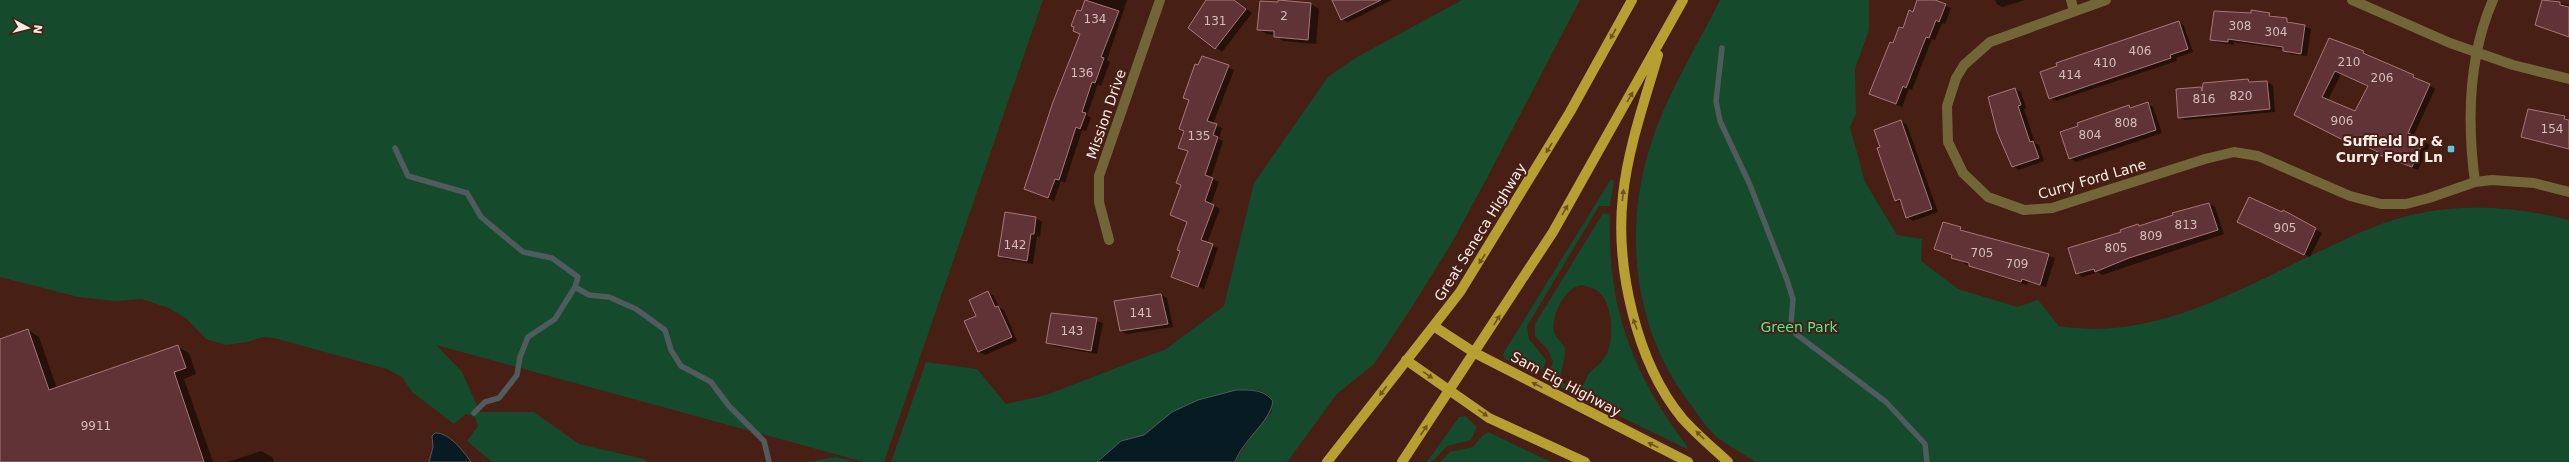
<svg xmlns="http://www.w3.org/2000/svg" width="2569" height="462" font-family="'DejaVu Sans',sans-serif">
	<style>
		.green { fill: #154a2d; fill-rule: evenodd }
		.water { fill: #061c22; stroke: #505b5d }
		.shadow { fill: #0007; fill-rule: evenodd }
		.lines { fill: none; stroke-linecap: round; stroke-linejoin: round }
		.stream { stroke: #505b5d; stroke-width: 5.5 }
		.building { fill: #603337; stroke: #a97678; fill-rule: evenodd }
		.street { stroke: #726638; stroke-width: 10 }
		.primary { stroke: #b89f32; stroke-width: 10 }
		.oneway { fill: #745220 }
		.poi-dot { fill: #58c9e3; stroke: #471f14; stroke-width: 1.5 }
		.labels { text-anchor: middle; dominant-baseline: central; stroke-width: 4; stroke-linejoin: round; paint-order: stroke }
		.number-label { font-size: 12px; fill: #d6bebc }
		.street-label { font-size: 14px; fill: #fdede8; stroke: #471f14 }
		.poi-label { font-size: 14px; font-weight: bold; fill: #fdede8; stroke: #471f14; text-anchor: end }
		.park-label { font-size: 14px; fill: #4bed98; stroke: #471f14 }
	</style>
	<rect width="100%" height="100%" fill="#471f14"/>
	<path class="green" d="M0 0H1043L884 462H864L436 345 462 372 480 412H534L579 444 644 459 648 462H492L467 441 478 426 475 417 466 414 454 424 412 392 402 377 387 369 274 338 263 337 247 342 226 345 206 339 187 319 169 308 142 299 115 301 78 297 0 277Z
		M1462 0H1580L1487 178 1450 246 1410 310 1374 364 1337 394 1287 462H1235L1256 429 1272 412 1269 395 1258 390 1216 395 1198 400 1172 412 1144 435 1121 441 1097 462H891L926 362 977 369 1006 404 1046 395 1166 349 1224 306 1254 183 1328 77 1357 57Z
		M1720 0H1869V30L1855 69 1856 114 1850 127 1865 182 1897 235 1922 239 1921 261 1958 289 2017 307 2038 300 2059 326C2157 342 2246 285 2331 246 2358 233 2387 220 2416 214 2468 203 2518 207 2569 220V462H1756C1744 454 1730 447 1718 438 1707 429 1699 416 1691 405 1635 333 1623 236 1649 150 1664 99 1696 48 1720 0Z
		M1611 179 1614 181 1610 206H1599L1527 326 1529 339 1546 360 1543 370 1524 361 1520 367 1504 358 1503 354Z
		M1603 213 1608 214 1610 217C1607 307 1633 375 1687 446V449L1546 380 1553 362 1548 350 1535 336V324ZM1582 285C1588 287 1594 288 1599 292 1613 304 1615 341 1605 357 1597 370 1588 368 1584 385L1573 389 1560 381C1561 371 1565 360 1565 350 1564 343 1556 339 1554 332 1551 315 1565 287 1582 285Z
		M1465 416 1477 427 1471 440 1447 446 1432 462H1427L1459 417Z
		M1488 432 1551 462H1440L1450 452 1473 447 1482 436Z
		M836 457 856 462H807Z"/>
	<path class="water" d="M1236 390C1251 390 1263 389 1273 401 1269 424 1243 439 1235 462H1097L1121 441 1144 435 1172 412 1198 400Z
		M435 433C449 432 464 452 471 462H429L433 447 432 436Z"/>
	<path class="shadow" d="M1086 0H1127L1107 60 1110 62 1101 86 1098 84 1087 115 1091 118 1086 131 1082 130 1065 183 1061 181 1054 201 1025 189 1081 34 1082 12Z
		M1208 0H1235L1252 13 1222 52 1189 27Z
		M1333 0H1392L1348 22 1342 19Z
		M1918 0H1932L1951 8 1945 24 1942 23 1935 40 1932 39 1912 90 1909 89 1902 107 1871 94 1910 12 1913 13Z
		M1995 0H2025L2002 7 1997 4Z
		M2543 0 2569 5V36L2536 25Z
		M1311 4 1319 9 1316 44 1283 41 1275 35 1267 34 1258 29Z
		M2269 14 2311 29 2307 56 2290 54 2284 49 2234 42V45L2217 42 2211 39Z
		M2179 22 2184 26 2193 52 2176 58 2177 61 2056 101 2050 98Z
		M2330 39 2364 52 2369 55V57L2414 76 2435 89 2413 137 2430 145 2418 170 2385 157 2351 140 2350 142 2295 115ZM2341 74 2369 86 2356 113 2328 100Z
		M1202 57 1234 70 1213 124 1222 128 1219 139 1223 141 1211 178 1219 182 1211 204 1220 209 1207 243 1218 248 1204 289 1173 277 1188 222 1171 215 1182 186 1177 183 1188 152 1179 147Z
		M2248 80 2253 83 2267 82 2273 85 2275 112 2185 120 2179 117 2201 88 2203 89Z
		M2015 89 2021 92 2026 108 2024 109 2035 143 2039 145 2044 161 2019 170 2013 166Z
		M2147 103 2153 107 2162 133 2076 162 2070 158 2129 106 2133 108Z
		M2547 112 2569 119V149L2522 137Z
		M1901 121 1907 125 1938 212 1913 221 1907 217 1902 204 1895 200Z
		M2209 204 2215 207 2224 234 2102 275 2098 272 2083 277 2077 274 2069 249 2122 233 2138 225 2140 226 2174 215V214Z
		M2284 212 2322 233 2310 257 2244 225Z
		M1006 214 1036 218 1042 222 1040 237 1037 236 1033 264 1005 259 999 256Z
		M1960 228 1966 233 2055 258 2046 287 2028 282 2027 285 1976 269 1936 249Z
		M988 292 994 296 999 307 1004 310 1017 341 985 355 979 352 966 321 978 316Z
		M1161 295 1167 298 1173 327 1127 334 1121 331Z
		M1080 316 1103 323 1097 354 1053 346 1047 342Z
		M28 330 39 337 57 389 178 347 189 353 196 374 184 379 213 462H0V340Z
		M261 451 272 457 274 462H228Z"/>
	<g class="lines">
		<path class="stream" d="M1722 48 1716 101 1720 121 1750 185 1787 280 1793 299 1791 324 1796 334 1886 402 1925 444 1927 462
			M395 148 408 176 467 193 481 217 523 252 552 258 578 277 575 287 589 295 609 297 636 309 665 330 671 350 681 366 711 382 729 406 764 441 769 462
			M474 413 485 402 499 398 517 375 520 357 528 337 555 319 575 287"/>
	</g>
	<path class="building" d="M1085 0 1119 11 1101 57 1104 58 1095 83 1092 82 1082 112 1086 113 1080 129 1076 127 1059 180 1055 179 1048 198 1024 189 1053 102 1080 34 1073 31 1074 27 1071 26 1077 10 1081 11Z
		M1206 0H1234L1246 9 1215 49 1188 28Z
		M1278 0 1311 3 1308 40 1274 37V31L1257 30 1260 1 1278 2Z
		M1332 0H1381L1341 20Z
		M1917 0H1935L1946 4 1939 22 1936 20 1929 38 1926 37 1906 88 1903 86 1896 104 1869 94 1890 42 1893 43 1899 27 1903 28 1909 10 1913 12Z
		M2542 0 2560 2V5L2569 7V37L2535 25Z
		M2251 10 2270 13 2269 16 2287 18V22L2305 25 2301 54 2283 51V47L2228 39V42L2210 40 2214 11 2251 13Z
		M2179 21 2188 49 2170 55 2171 58 2049 99 2040 72 2057 66 2056 63Z
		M2329 38 2364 51 2363 53 2414 75 2413 77 2430 84 2408 133 2424 140 2412 167 2377 154 2378 152 2345 137 2343 140 2294 115ZM2335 71 2368 86 2355 111 2322 97Z
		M1202 56 1229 65 1207 121 1217 124 1213 135 1218 137 1205 175 1213 178 1205 201 1214 205 1201 240 1213 244 1198 287 1171 277 1180 251 1177 250 1187 222 1170 215 1181 185 1176 183 1188 151 1178 148 1184 131 1179 129 1189 100 1183 98 1195 64 1198 65Z
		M2248 79 2249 82 2267 81 2270 109 2178 118 2176 89 2201 87 2202 91 2203 83Z
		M2015 88 2021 105 2018 106 2030 142 2033 141 2039 158 2012 167 1997 132 1988 97Z
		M2148 102 2156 130 2069 159 2060 132 2078 126 2077 123 2129 105 2130 108Z
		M2528 109 2565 116 2564 119 2569 120V149L2521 137Z
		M1901 120 1932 209 1906 218 1900 199 1895 201 1877 148 1880 147 1874 130Z
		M2249 197 2282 212 2283 210 2316 228 2304 255 2237 222Z
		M2209 203 2218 230 2129 258 2095 272 2094 269 2076 274 2068 248 2121 232 2120 230 2138 224 2139 226 2173 215 2172 213Z
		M1005 212 1036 217 1034 234H1031L1027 261 998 256Z
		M1943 222 1961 227 1960 230 2049 254 2040 285 2022 279 2021 282 1969 266V263L1951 258 1952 255 1934 249Z
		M988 291 995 307 998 306 1012 337 978 352 964 321 976 316 969 300Z
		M1161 294 1168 324 1120 331 1114 301Z
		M1051 313 1097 318 1091 351 1046 343Z
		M28 329 49 390 178 345 186 368 174 372 204 462H0V339Z"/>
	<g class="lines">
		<path class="street" d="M2071 0 2074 11
			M2106 0 1990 42 1964 65 1956 78 1947 106 1948 142 1963 173 1988 197 2024 210 2052 208 2205 159 2234 152 2258 156 2350 196 2381 204H2406L2429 198 2475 182 2492 180 2534 183 2569 192
			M2352 0 2450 43 2513 65 2569 79
			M2475 182C2467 122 2468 57 2493 0
			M1109 240 1099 202V176L1160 0"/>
		<path class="primary" d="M1658 55C1645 100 1628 148 1623 195 1615 266 1636 362 1682 418 1696 434 1713 448 1728 462
			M1435 327 1475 353 1688 462
			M1406 360 1489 418 1585 462
			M1327 462 1460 292 1570 112 1632 0
			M1402 462 1553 232 1683 0"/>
	</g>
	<defs><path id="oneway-solid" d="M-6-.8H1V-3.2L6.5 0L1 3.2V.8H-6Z"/></defs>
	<g class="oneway">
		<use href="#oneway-solid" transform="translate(1613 34) rotate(119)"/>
		<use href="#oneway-solid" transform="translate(1630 97) rotate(-60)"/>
		<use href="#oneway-solid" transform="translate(1549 148) rotate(121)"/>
		<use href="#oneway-solid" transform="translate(1623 195) rotate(-84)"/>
		<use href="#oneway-solid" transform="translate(1565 210) rotate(-60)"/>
		<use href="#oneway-solid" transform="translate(1482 259) rotate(123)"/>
		<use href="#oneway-solid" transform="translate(1497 320) rotate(-57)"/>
		<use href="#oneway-solid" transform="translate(1635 324) rotate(-110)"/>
		<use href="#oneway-solid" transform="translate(1428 375) rotate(35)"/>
		<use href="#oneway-solid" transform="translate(1537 385) rotate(-152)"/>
		<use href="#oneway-solid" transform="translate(1383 391) rotate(127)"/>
		<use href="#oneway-solid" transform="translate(1483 413) rotate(35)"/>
		<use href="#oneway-solid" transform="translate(1424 430) rotate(-56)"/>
		<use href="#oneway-solid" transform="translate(1700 435) rotate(-136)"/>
		<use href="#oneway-solid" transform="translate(1653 445) rotate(-154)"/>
	</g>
	<rect class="poi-dot" x="2447" y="145" width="8" height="8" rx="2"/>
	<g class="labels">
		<g class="number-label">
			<text x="1284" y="16">2</text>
			<text x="1095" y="19">134</text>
			<text x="1215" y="21">131</text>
			<text x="2240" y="26">308</text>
			<text x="2276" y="32">304</text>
			<text x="2140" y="51">406</text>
			<text x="2349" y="62">210</text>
			<text x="2105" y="63">410</text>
			<text x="1082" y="73">136</text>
			<text x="2070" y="75">414</text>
			<text x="2382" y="78">206</text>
			<text x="2241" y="96">820</text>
			<text x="2204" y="99">816</text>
			<text x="2342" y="121">906</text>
			<text x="2126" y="123">808</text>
			<text x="2552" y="129">154</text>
			<text x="2090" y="135">804</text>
			<text x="1199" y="136">135</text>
			<text x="2186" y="225">813</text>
			<text x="2285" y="228">905</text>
			<text x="2151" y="236">809</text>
			<text x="1015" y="245">142</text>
			<text x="2116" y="248">805</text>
			<text x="1982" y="253">705</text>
			<text x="2017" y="264">709</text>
			<text x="1141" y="313">141</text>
			<text x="1072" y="331">143</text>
			<text x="96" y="426">9911</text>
		</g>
		<g class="street-label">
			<text transform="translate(1106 114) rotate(-71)">Mission Drive</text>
			<text transform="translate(2092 179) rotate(-16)">Curry Ford Lane</text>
			<text transform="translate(1480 232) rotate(-58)">Great Seneca Highway</text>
			<text transform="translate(1566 384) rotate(28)">Sam Eig Highway</text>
		</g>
		<g class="poi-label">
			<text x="2443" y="141">Suffield Dr &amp;<tspan x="2443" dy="16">Curry Ford Ln</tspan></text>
		</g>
		<g class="park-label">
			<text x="1799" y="327">Green Park</text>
		</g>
	</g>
	<g transform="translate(28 28) rotate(97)" stroke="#471f14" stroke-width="3" paint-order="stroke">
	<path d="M0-3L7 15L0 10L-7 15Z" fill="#fdede8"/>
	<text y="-6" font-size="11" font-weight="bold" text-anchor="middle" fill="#fdede8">N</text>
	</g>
</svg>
